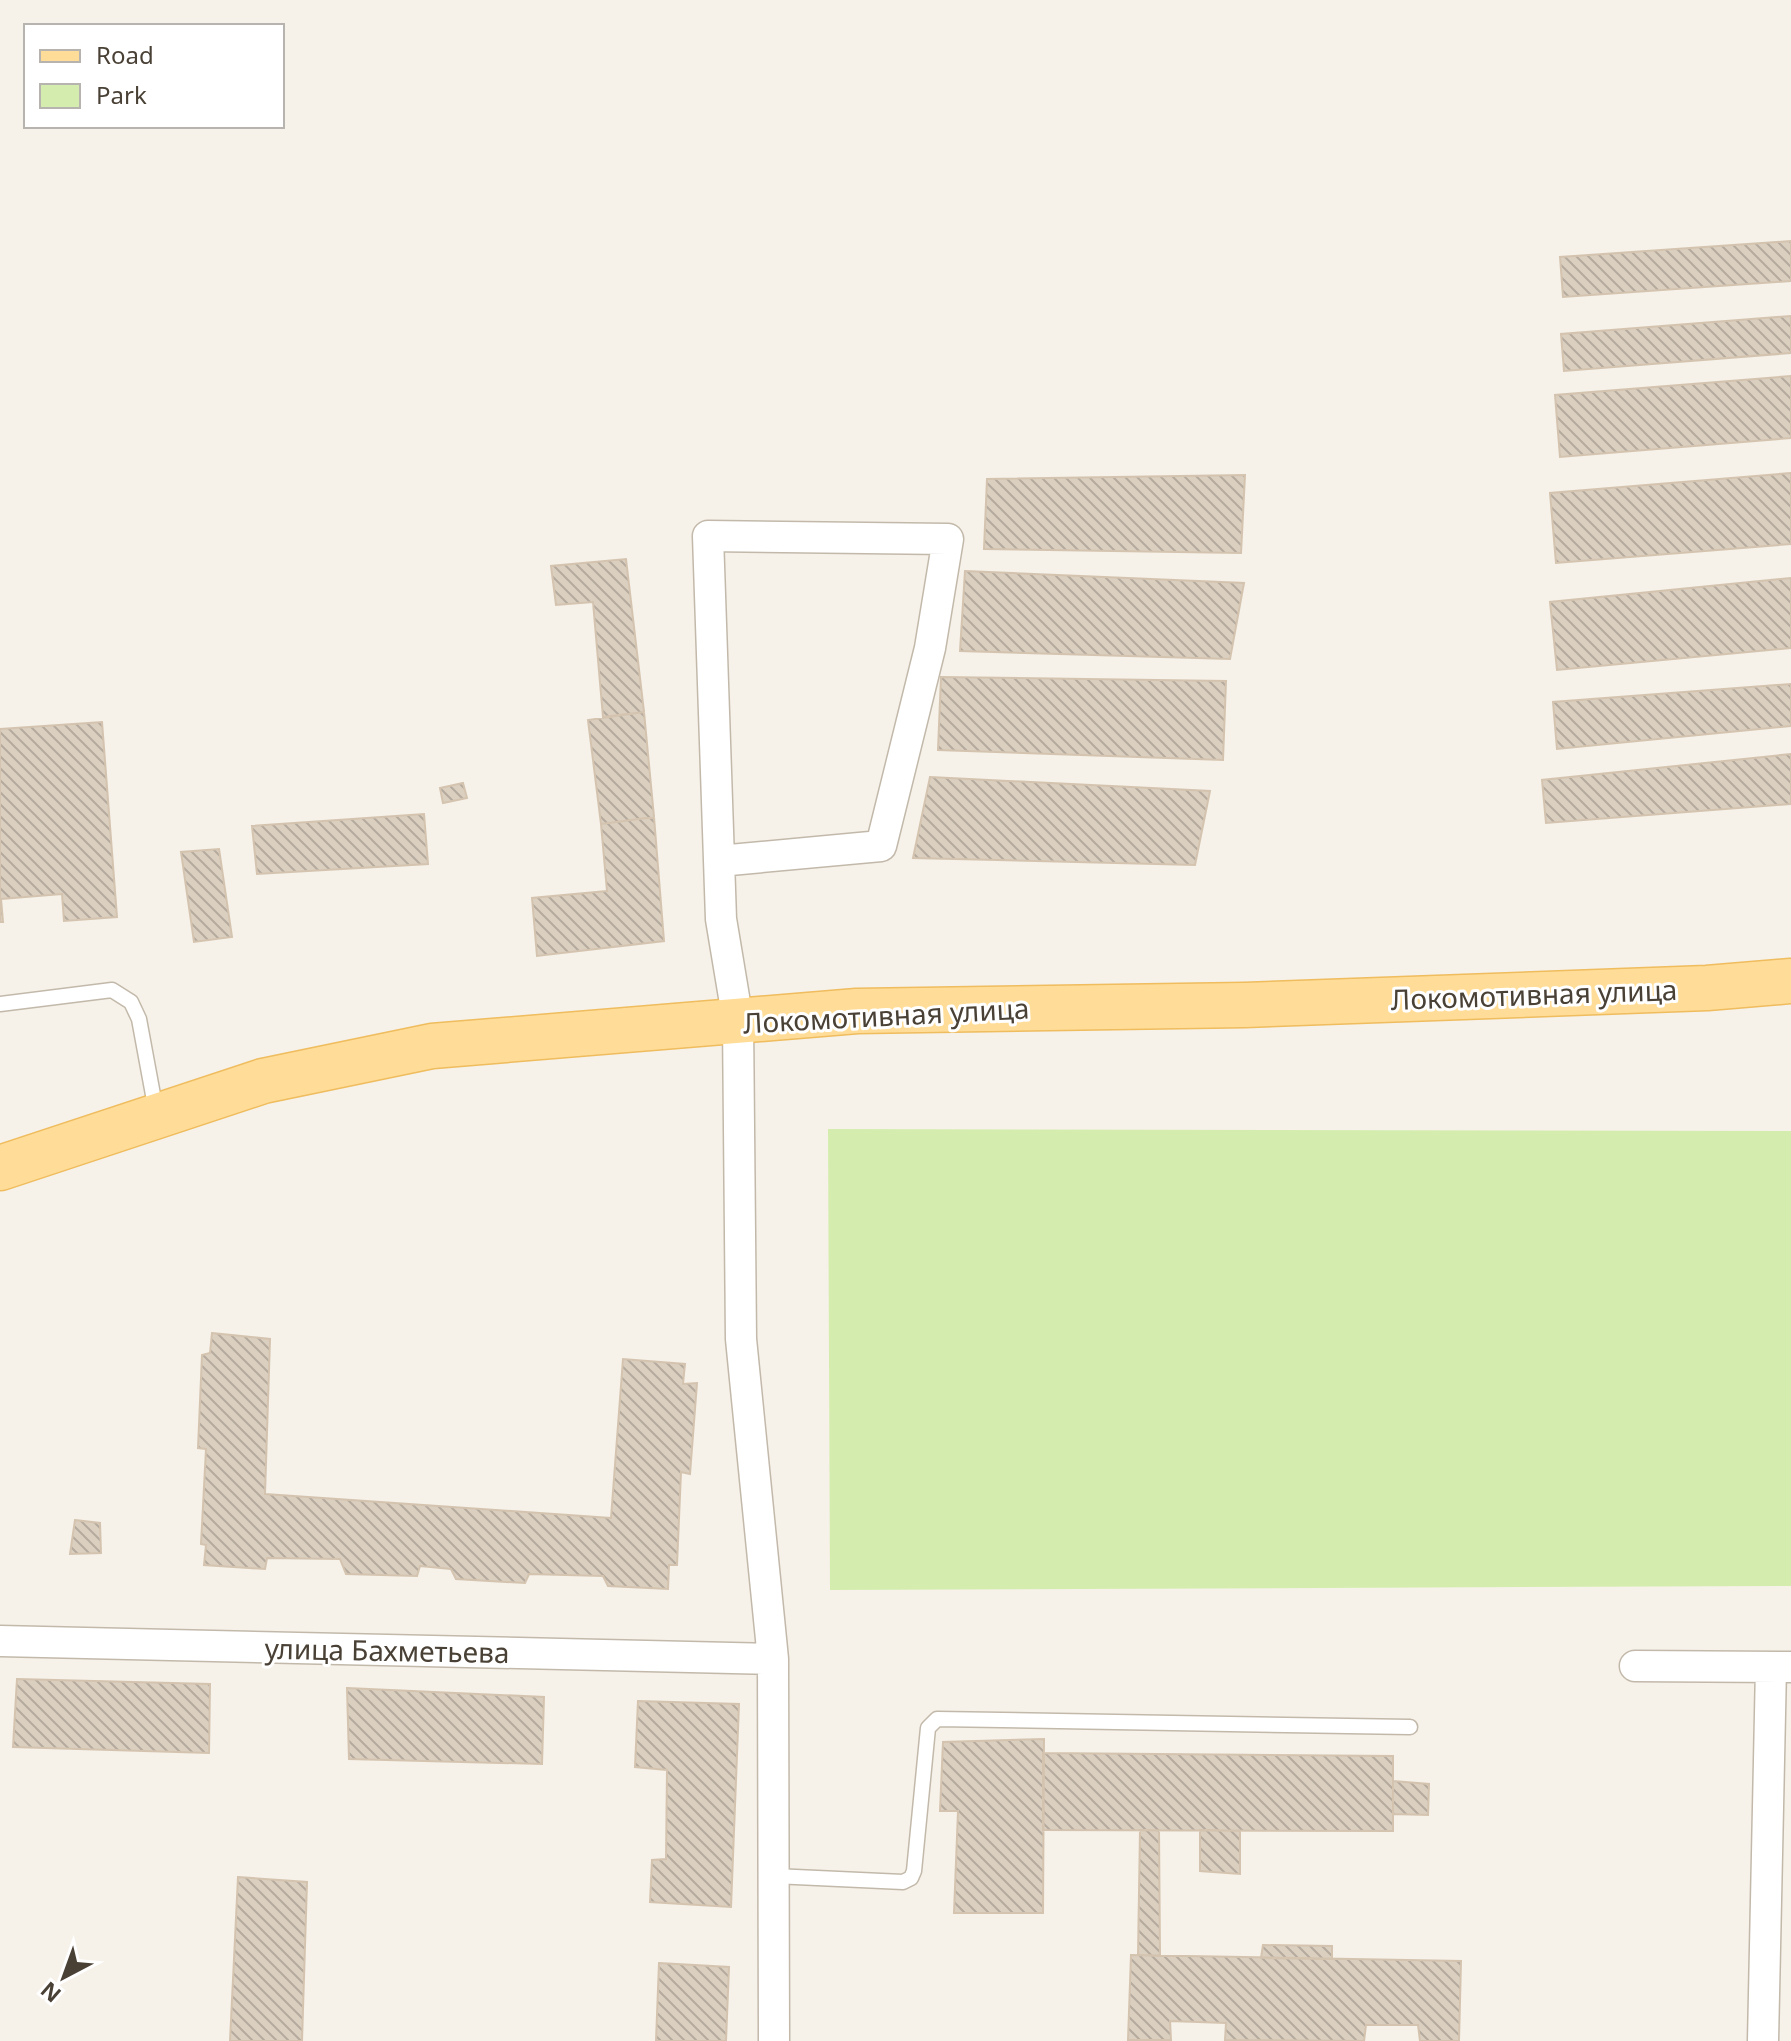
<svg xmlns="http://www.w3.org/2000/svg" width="1791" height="2041" font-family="'Noto Sans',sans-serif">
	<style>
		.green { fill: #d4edae }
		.building { fill: url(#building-back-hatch); stroke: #d4c4af; stroke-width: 2 }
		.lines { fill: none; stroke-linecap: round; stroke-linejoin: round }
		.service-casing { stroke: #c2b9aa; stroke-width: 17 }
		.minor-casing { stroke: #c2b9aa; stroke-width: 33 }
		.primary-casing { stroke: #efbc5e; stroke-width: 47 }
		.service { stroke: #fff; stroke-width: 14 }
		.minor { stroke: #fff; stroke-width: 30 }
		.primary { stroke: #ffdd98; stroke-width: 44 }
		.labels { text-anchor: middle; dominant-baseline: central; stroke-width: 6; stroke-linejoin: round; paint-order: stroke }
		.street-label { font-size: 28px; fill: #4a4136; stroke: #fff }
	</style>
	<defs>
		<pattern id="building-back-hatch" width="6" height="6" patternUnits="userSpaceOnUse" patternTransform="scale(2)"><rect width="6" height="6" fill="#dbcfc0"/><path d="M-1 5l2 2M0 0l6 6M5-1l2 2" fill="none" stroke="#b4aa9d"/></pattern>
	</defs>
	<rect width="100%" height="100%" fill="#f6f1e9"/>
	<path class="green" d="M828 1129 1791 1131V1586L830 1590Z"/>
	<path class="building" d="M1791 241V281L1563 297 1560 257Z
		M1791 316V353L1564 371 1561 334Z
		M1791 376V438L1560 457 1555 395Z
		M1791 473V544L1556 563 1550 493Z
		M1245 475 1241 553 984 549 987 479Z
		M626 559 644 712 603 717 593 602 556 605 551 566Z
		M965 571 1244 583 1230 659 960 651Z
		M1791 578V648L1557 670 1550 602Z
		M941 677 1226 681 1223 760 938 750Z
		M1791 684V726L1557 749 1553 702Z
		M644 712 654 817 601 824 588 720Z
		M102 722 117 917 64 921 62 894 1 899 3 922H0V729Z
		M1791 754V804L1546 823 1542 780Z
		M930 777 1210 791 1195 865 913 858Z
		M463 783 467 798 443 803 440 788Z
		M424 814 428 864 257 874 252 826Z
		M654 817 664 941 537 956 532 898 607 891 601 824Z
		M219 849 232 937 194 942 181 852Z
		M212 1333 270 1339 265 1494 611 1518 623 1359 685 1364 683 1384 697 1383 690 1474 681 1472 677 1565H669L668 1589 608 1586 603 1576 529 1574 525 1583 456 1579 451 1569 420 1566 417 1576 346 1574 340 1559 267 1558 265 1569 204 1565 206 1545 201 1544 206 1449 198 1448 202 1355 210 1353Z
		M75 1520 100 1523 101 1553 70 1554Z
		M17 1679 210 1684 209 1753 13 1747Z
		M347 1688 544 1697 542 1764 349 1759Z
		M638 1701 739 1704 731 1907 650 1902 652 1860 666 1859 667 1770 635 1767Z
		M1044 1739 1043 1913H954L958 1811H940L943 1742Z
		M1043 1753 1393 1756V1831L1043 1830Z
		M1393 1781 1429 1784 1428 1815 1393 1814Z
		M1140 1830 1159 1831 1160 1956 1138 1955Z
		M1200 1830 1240 1831V1874L1200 1871Z
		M238 1877 307 1882 302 2041H230Z
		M1263 1945 1332 1946V1959L1261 1958Z
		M1131 1955 1461 1961 1459 2041H1420L1418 2025H1366L1364 2041 1225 2040 1226 2023 1170 2021 1171 2040H1128Z
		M659 1963 729 1967 726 2041H656Z"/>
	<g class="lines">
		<g class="service-casing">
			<path id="service" d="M0 1004 112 990 131 1002 139 1019 156 1111
				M774 1876 903 1882 911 1878 914 1871 928 1728 937 1719 1410 1727"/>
		</g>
		<g class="minor-casing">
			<path id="minor" d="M719 861 881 846 930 648 948 539 708 536 721 919 738 1021 741 1339 773 1659 774 2041
				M0 1641 773 1659
				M1635 1666 1789 1667
				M1763 2041 1771 1667"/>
		</g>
		<g class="primary-casing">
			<path id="primary" d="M0 1168 263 1081 432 1046 857 1011 1245 1005 1707 988 1791 981"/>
		</g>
		<use href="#service" class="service"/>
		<use href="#minor" class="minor"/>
		<use href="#primary" class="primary"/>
	</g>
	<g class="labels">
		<g class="street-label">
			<text transform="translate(1534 994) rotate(-2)">Локомотивная улица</text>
			<text transform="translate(886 1015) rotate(-3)">Локомотивная улица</text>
			<text transform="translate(387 1650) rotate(1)">улица Бахметьева</text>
		</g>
	</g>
	<rect x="24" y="24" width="260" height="104" fill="#ffffff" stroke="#b7b3af" stroke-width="2"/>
	<rect x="40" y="50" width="40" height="12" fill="#ffdd98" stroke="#b7b3af" stroke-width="2"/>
	<text x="96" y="64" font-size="24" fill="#4a4136">Road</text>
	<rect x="40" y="84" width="40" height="24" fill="#d4edae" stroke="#b7b3af" stroke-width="2"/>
	<text x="96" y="104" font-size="24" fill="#4a4136">Park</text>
	<g transform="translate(64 1977) rotate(221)" stroke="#ffffff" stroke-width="6" paint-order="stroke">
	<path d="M0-6L14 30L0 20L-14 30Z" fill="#4a4136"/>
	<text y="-12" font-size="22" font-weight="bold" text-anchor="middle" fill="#4a4136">N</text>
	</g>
</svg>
